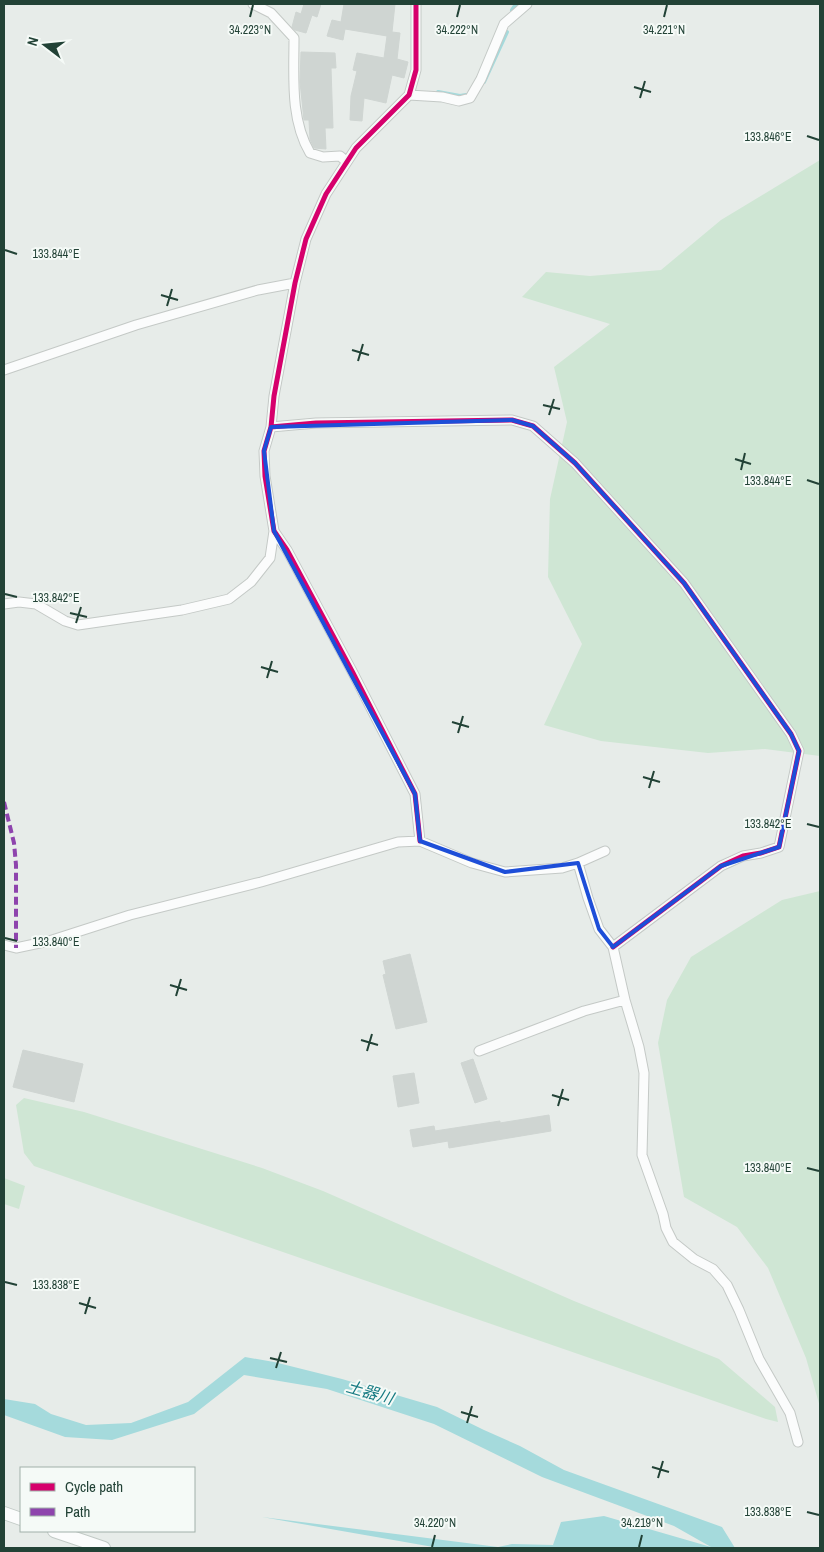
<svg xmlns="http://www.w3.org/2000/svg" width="824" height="1552" font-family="'Archivo Narrow','Noto Sans JP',sans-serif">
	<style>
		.green { fill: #cfe6d4 }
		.water { fill: #a5dadc }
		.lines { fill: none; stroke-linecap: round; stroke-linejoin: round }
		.stream { stroke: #a5dadc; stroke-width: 4 }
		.building { fill: #cfd5d2; stroke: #cfd5d2 }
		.street-casing { stroke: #c4c9c6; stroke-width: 11 }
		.secondary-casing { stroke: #c2cac6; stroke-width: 14 }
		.street { stroke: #fbfcfc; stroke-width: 9 }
		.secondary { stroke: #fbfcfc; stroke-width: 12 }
		.quiet { stroke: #8e44ad; stroke-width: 4; stroke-dasharray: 8 4; stroke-linecap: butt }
		.cycleway-casing { stroke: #f5faf7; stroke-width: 8 }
		.cycleway { stroke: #d6006c; stroke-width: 5 }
		.marked { fill: none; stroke: #1d4ed8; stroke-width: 4; stroke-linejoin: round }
		.ticks { fill: none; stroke: #224236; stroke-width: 2 }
		.labels { text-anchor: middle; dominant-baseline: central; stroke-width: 4; stroke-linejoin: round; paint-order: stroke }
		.water-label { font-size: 16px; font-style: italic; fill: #177b83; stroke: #f5faf7 }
		.ticks-label { font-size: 12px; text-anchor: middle; fill: #224236; stroke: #f5faf7; stroke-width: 4; stroke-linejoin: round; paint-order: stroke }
	</style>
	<rect width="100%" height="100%" fill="#e7ece9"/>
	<path class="green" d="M820 160V756L765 749 708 753 601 741 544 725 582 644 548 577 550 499 567 422 554 367 610 324 522 297 546 272 590 276 661 270 721 220Z
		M820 891V1407L806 1358 768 1268 737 1227 684 1197 658 1043 667 1000 691 957 782 900Z
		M24 1098 84 1112 262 1168 323 1191 574 1301 719 1359 775 1407 778 1422 766 1419 34 1166 24 1153 16 1105Z
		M4 1178 25 1186 19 1209 4 1204Z"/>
	<path class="water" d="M245 1357 274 1362 342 1379 437 1407 484 1430 520 1446 564 1470 722 1527 735 1548H439L262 1517 498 1547 512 1544 553 1545 561 1522 604 1516 711 1547 674 1526 542 1477 434 1424 327 1389 244 1375 194 1414 112 1440 65 1437 4 1415V1399L35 1404 51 1414 86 1425 131 1423 188 1402Z"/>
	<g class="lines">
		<path class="stream" d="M512 10 516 4
			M484 82 507 32
			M438 92 460 96 466 95"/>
	</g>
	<path class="building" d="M304 4H321L317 17 312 15 306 33 295 30 292 27 296 12 301 14Z
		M344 4H395L392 32 400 33 397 59 408 62 404 78 392 75 386 103 364 98 362 121 350 120 351 96 357 71 353 70 357 53 384 58 387 36 345 29 343 40 327 36 332 20 341 22Z
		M301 52 335 53 336 68H331L333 128H325L326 149 314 148 310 139 309 120H304L300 82Z
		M410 954 427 1022 396 1029 383 975 386 974 383 961Z
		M23 1050 83 1064 74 1102 13 1087Z
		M473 1059 487 1099 475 1103 461 1063Z
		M414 1073 419 1103 398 1107 393 1076Z
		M549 1115 551 1131 449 1148 448 1141 413 1147 410 1130 434 1126 435 1131 500 1121V1123Z"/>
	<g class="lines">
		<g class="street-casing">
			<path id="street" d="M253 4 271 13 294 38C294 77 290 119 310 153L323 157 340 156 347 162
				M416 4V70L409 95 356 148 326 194 306 239 295 283 274 396 271 427 264 451 265 476 274 531 287 550 353 673 415 794 420 841
				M409 95 442 97 459 101 470 98 481 79 504 24 527 4
				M4 370 136 325 258 290 295 283
				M271 427 316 423 512 420 533 426 575 463 684 583 791 734 799 751 779 847 761 853 743 856 721 866 613 947
				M4 604 19 602 36 604 65 621 78 625 182 610 229 599 251 582 270 558 274 531
				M578 863 588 898 599 929 613 947 625 1000 639 1047 644 1073 642 1155 663 1214 666 1228 673 1242 694 1259 713 1269 727 1285 739 1310 759 1359 790 1413 798 1442
				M4 945 16 948 49 941 130 915 261 882 398 842 420 841 472 863 505 872 562 868 578 863 605 851
				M479 1051 584 1011 625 1000"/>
		</g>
		<g class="secondary-casing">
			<path id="secondary" d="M4 1513 21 1519
				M54 1531 104 1548"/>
		</g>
		<use href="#street" class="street"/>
		<use href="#secondary" class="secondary"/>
		<path class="quiet" d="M4 802 14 843 16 865V948"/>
		<g class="cycleway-casing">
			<path id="cycleway" d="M416 4V70L409 95 356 148 326 194 306 239 295 283 274 396 271 427 264 451 265 476 274 531 287 550 353 673 415 794 420 841
				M271 427 316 423 512 420 533 426 575 463 684 583 791 734 799 751 779 847 761 853 743 856 721 866 613 947"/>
		</g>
		<use href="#cycleway" class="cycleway"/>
	</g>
	<path class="marked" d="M512 420 533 426 575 463 684 583 791 734 799 751 779 847 721 866 613 947 599 929 578 863 505 872 420 841 415 794 274 531 264 451 271 427Z"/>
	<path class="ticks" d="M250 17 253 5M457 17 460 5M664 17 667 5M634 87 651 92M640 98 645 81M807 136 819 140M5 250 17 254M161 295 178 300M167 306 172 289M352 350 369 355M358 361 363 344M543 405 560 409M549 415 554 399M735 459 751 464M741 470 745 453M807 480 819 484M5 594 17 597M70 613 87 617M76 623 81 607M261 667 278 672M267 678 272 661M452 722 469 727M458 733 463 716M643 777 660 782M649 788 654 771M807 824 819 827M5 938 17 941M170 985 187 990M176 996 181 979M361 1040 378 1045M367 1051 372 1034M552 1095 569 1100M558 1106 563 1089M807 1168 819 1171M5 1282 17 1285M79 1303 96 1308M85 1314 90 1297M270 1358 287 1362M276 1368 281 1352M461 1412 478 1417M467 1423 472 1406M652 1467 669 1472M658 1478 663 1461M807 1512 819 1515M432 1547 435 1535M639 1547 642 1535"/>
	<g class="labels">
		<g class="water-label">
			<text transform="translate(370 1392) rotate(16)">土器川</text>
		</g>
	</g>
	<g class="ticks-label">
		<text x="250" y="34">34.223°N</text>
		<text x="457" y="34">34.222°N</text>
		<text x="664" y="34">34.221°N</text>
		<text x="768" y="141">133.846°E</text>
		<text x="56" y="258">133.844°E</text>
		<text x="768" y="485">133.844°E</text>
		<text x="56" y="602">133.842°E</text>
		<text x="768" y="828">133.842°E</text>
		<text x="56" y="946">133.840°E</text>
		<text x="768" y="1172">133.840°E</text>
		<text x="56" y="1289">133.838°E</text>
		<text x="768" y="1516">133.838°E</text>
		<text x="435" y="1527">34.220°N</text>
		<text x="642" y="1527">34.219°N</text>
	</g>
	<rect width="824" height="1552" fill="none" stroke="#224236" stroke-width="10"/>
	<rect x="20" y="1467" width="175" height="65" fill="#f5faf7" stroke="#a1b0aa"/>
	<rect x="30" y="1483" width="25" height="8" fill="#d6006c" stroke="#a1b0aa"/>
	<text x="65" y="1492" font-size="15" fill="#224236">Cycle path</text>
	<rect x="30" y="1508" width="25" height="8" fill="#8e44ad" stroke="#a1b0aa"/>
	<text x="65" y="1517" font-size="15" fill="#224236">Path</text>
	<g transform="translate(45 45) rotate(286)" stroke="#f5faf7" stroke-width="4" paint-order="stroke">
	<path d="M0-4L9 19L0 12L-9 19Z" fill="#224236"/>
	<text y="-8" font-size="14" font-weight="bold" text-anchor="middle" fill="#224236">N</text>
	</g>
</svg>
